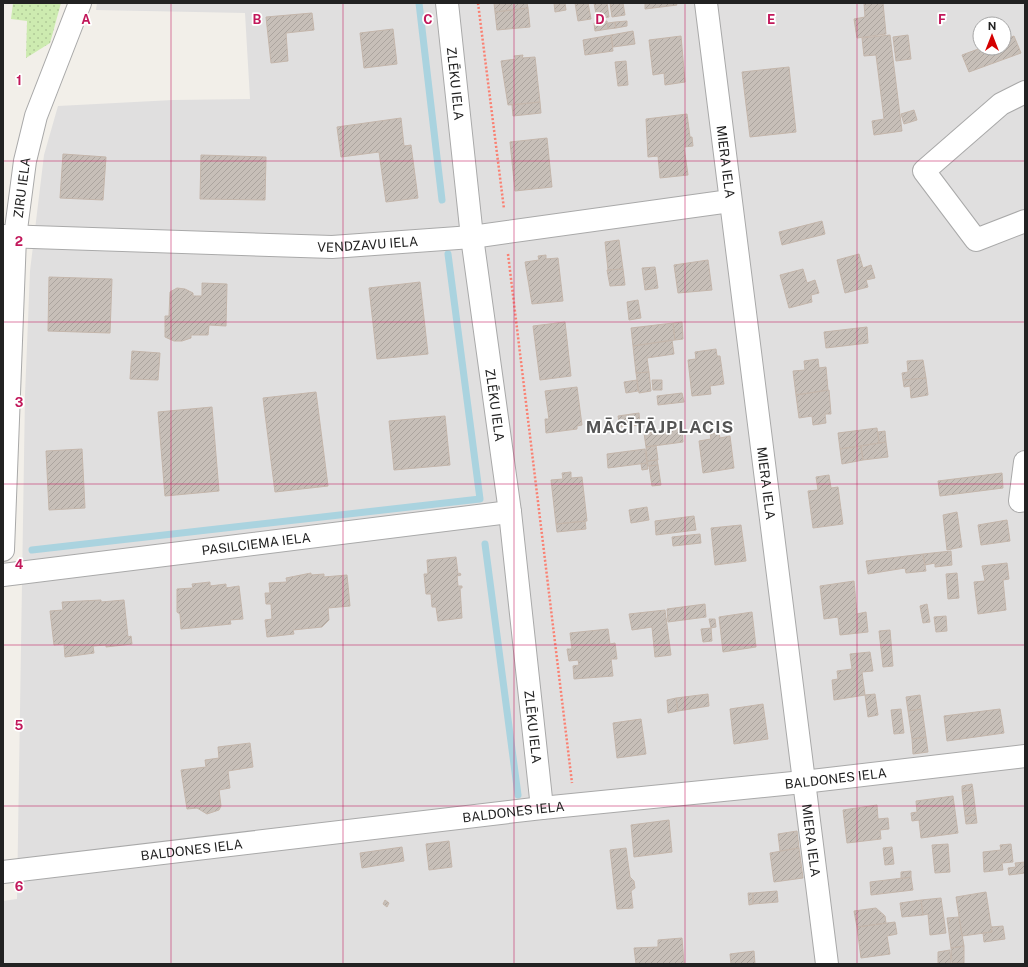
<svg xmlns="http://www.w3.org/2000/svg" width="1028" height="967" font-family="'Public Sans',sans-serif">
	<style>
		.residential { fill: #e0dfdf; fill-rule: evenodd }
		.grass { fill: url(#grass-dots) }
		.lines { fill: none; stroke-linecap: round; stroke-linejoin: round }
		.stream { stroke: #aad3df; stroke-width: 7 }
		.building { fill: url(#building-hatch); stroke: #c4b6ab }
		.minor-casing { stroke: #a9a9a9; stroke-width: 24 }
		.path { stroke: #fa8072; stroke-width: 2.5; stroke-dasharray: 2 2; stroke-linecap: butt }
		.minor { stroke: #fff; stroke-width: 22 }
		.grid { fill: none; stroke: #c2185b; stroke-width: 1; stroke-opacity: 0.55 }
		.labels { text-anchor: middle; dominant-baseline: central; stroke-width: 3.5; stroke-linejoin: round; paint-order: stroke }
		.street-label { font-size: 13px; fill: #222; stroke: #fff }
		.district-label { font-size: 17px; font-weight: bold; letter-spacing: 1px; fill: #555; stroke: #fff }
		.grid-label { font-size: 13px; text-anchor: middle; font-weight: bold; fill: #c2185b; stroke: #fff; stroke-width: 3.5; stroke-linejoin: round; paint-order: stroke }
	</style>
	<defs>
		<pattern id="grass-dots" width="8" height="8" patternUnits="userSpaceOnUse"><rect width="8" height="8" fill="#cdebb0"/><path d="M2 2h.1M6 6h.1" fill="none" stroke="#b0c997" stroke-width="1.8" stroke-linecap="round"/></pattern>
		<pattern id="building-hatch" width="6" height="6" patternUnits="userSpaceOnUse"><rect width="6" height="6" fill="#c7bfb8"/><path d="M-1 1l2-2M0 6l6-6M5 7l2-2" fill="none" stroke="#aba49e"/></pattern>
	</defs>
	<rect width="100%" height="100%" fill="#f2efe9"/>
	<path class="residential" d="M97 3H1025V964H3V901L17 899 25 395 30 271 44 155 58 106 173 100 250 99 245 13 96 10ZM980 24H1004V48H980Z"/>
	<path class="grass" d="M13 3H61L50 43 26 58 27 21 11 19Z"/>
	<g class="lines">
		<path class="stream" d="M419 3 442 200
			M485 544 518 795
			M32 550 480 499 448 254"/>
	</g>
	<path class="building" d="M494 3H527L528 8 495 12Z
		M554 3H565L566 10 555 12Z
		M575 3H588L591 19 578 21Z
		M594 3H607L609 17 597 19Z
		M610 3H623L625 15 612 17Z
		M645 3H676L677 5 645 9Z
		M864 3H883L886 34 857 38 854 19 865 17Z
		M528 8 530 27 497 30 495 12Z
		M312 13 314 30 286 33 288 61 271 63 266 17Z
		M607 21 608 29 595 31 594 23Z
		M627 21V26L616 28 615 22Z
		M615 22 616 28 608 29V23Z
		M393 29 397 64 364 68 360 33Z
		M633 31 635 44 613 47 611 35Z
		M611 35 613 51 585 55 583 40Z
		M890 35 902 131 874 135 872 121 884 119 876 55 864 56 862 38Z
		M908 35 911 59 896 61 893 37Z
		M681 36 685 82 665 85 664 73 653 75 649 40Z
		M1014 36 1021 53 969 72 962 55 981 48H1004V40Z
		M523 55 522 58 535 57 540 102 508 105 501 61 516 59 514 56Z
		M626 61 628 85 618 86 615 62Z
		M789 67 796 132 750 137 742 72Z
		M540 102 541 113 513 116 512 105Z
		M914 110 917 120 904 124 901 114Z
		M687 114 690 137H692L693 146 684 147 688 175 660 178 658 156 648 157 646 119Z
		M401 118 404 146 411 145 418 198 386 202 379 152 341 157 337 127Z
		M547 138 552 187 515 191 510 142Z
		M63 154 106 157 103 200 60 198Z
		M201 155 266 157 265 200 200 199Z
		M822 221 825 234 782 245 779 232Z
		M619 240 623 269 608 270 605 242Z
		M859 254 863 268 871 265 875 278 866 280 868 287 845 293 837 260Z
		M546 255V259L558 258 563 301 532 304 525 262 539 260 538 256Z
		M708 260 712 290 678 293 674 265Z
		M655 267 658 288 645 290 642 268Z
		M623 269 625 285 610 286 607 270Z
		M803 269 807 283 815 280 819 293 811 295 812 302 789 308 780 275Z
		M49 277 112 279 110 333 48 331Z
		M420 282 428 354 377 359 369 288Z
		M202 283 227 284 226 326 209 325 208 335H191V338L182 341H174L165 337V316H169L170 292 177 288 185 289 193 293V296H202Z
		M638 300 641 318 629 320 627 302Z
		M565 322 571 376 540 380 533 326Z
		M682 322 683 339 675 340 673 323Z
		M673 323 675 340 633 346 631 328Z
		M867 327 868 343 826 348 824 332Z
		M672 340 674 354 647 358 649 372 636 373 633 346Z
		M716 349 717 356H720L724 384 710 386 711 394 692 396 688 360 696 359 695 352Z
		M132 351 160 353 158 380 130 379Z
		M818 359 819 368 826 367 828 390 796 395 793 371 805 370 804 361Z
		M923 360 926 378 903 380 902 373 908 372 907 361Z
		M649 372 651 391 639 393 636 373Z
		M926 378 928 395 911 398 910 386 904 387 903 380Z
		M637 380 638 391 626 393 624 382Z
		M652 380H662V390H653Z
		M577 387 582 425 577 426V429L546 433 545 419H549L545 391Z
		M829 390 831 414H825L826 423 813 425 812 416 799 418 796 395Z
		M316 392 328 486 275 492 263 398Z
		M682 393 684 402 658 405 657 396Z
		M212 407 219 491 165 496 158 412Z
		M639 413 640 425 620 427 618 416Z
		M445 416 450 465 394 470 389 421Z
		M682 428 683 442 646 447 644 433Z
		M877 428 879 443 840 449 838 433Z
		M885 431 886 442 879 443 878 432Z
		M719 433 720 438 730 436 734 468 703 473 699 441 711 439 710 434Z
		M886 442 888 457 863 460 861 446Z
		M656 445 658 460 647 461 646 447Z
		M861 446 863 460 842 464 840 449Z
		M82 449 85 508 49 510 46 451Z
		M645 449 647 463 608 468 607 454Z
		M657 460 658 465 648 466 647 461Z
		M647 463 648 469 642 470 641 464Z
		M658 465 661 485 652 486 649 466Z
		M571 472V478L582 477 587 521 556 524 551 480 563 479 562 473Z
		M1002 473 1003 488 940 496 938 481Z
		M829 475 831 488 838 487 843 524 813 528 808 491 818 490 816 477Z
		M647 507 649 520 631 523 629 510Z
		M957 512 962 547 947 550 943 515Z
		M694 516 696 530 656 535 655 521Z
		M1007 520 1010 541 981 545 978 525Z
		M585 521 586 529 557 532 556 524Z
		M741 525 746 561 715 565 711 528Z
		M700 534 701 543 673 546 672 537Z
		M951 551 952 565 935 567V563L925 565 923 554Z
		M923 554 926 571 906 573 905 568 868 574 866 561Z
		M456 557 458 574 460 573 461 575 457 576 458 586H462V588H460L462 618 438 621 436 607H432L431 594H426L424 574H428L427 560Z
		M1007 563 1009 579 1003 580 1006 610 978 614 974 582 985 581 982 566Z
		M311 573V575L324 574V577L347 575 350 606 328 608 329 620 322 627 293 630 294 634 267 637 265 620 272 619 271 604H266L265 593H270L269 583 287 582 286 578Z
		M957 573 959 598 948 599 946 574Z
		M854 581 857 614 866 612 868 632 840 635 838 617 824 619 820 586Z
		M210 582V586L226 584V588L239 586 243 619 230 620 231 624 181 629 180 614 177 612V589L193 588 192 584Z
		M101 600V602L124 600 128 637 131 636 132 644 106 647V645L93 646 94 653 65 657 64 644 54 645 50 611 63 610 62 602Z
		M705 604 706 617 668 622 667 609Z
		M927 604 930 622 923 623 920 606Z
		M665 610 671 655 655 657 652 627 632 630 629 614Z
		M752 612 756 647 723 652 719 617Z
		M946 616 947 631 936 632 934 617Z
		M709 619H715L716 627 711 628Z
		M711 628 712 641 703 642 701 629Z
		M608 629 610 644 615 643 617 659H611L613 676 574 679 573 666 579 665 578 660 569 661 567 649H572L570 633Z
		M890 630 893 666 883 667 879 631Z
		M870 652 873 671 862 672 865 695 834 700 832 680 838 679 837 671 852 669 850 654Z
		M708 694 709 706 678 711 676 698Z
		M875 694 878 715 868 717 865 695Z
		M920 695 922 709 908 711 906 697Z
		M676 698 678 711 668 713 667 700Z
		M763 704 768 739 734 744 730 709Z
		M901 709 904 733 894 734 891 710Z
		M922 709 926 737 912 739 908 711Z
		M1000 709 1004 733 947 741 944 716Z
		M641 719 646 754 617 758 613 723Z
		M926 737 928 752 913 754 912 739Z
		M250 743 253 767 228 771 230 788 219 790 221 806 219 810 207 814 197 808 187 809 181 770 206 767 205 760 219 758 218 747Z
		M972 784 973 790 962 791V786Z
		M973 790 976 815 965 816 962 791Z
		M953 796 958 833 921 838 919 820 912 821 911 813 917 812 916 801Z
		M877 805 878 819 888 818 889 829 880 830 881 839 847 843 843 810Z
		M976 815 977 823 966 824 965 816Z
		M669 820 672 852 634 857 631 825Z
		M797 831 799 848 780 851 778 834Z
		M449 841 452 867 429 870 426 844Z
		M948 844 950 872 935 873 932 845Z
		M1011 844 1013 862 1002 863 1003 870 984 872 983 852 1001 850 1000 845Z
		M402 847 404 861 362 868 360 853Z
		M892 847 894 864 885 865 883 848Z
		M626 848 630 877 634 881 635 888 631 891 633 908 617 909 610 850Z
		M799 848 803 878 774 882 770 853Z
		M1025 862V873L1009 875 1008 868 1016 867 1015 863Z
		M911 871V877L901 879V872Z
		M911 877 913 890 871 895 870 882Z
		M777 891 778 902 753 904V893Z
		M986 892 992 932 962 936 956 897Z
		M748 893H753V904L749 905Z
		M941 898 946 933 930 935 928 914 923 915 921 900Z
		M385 900 389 903 387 907 383 904Z
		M921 900 923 915 902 917 900 903Z
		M876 908 885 916 886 923 857 927 854 911Z
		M959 917 964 946 951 948 947 918Z
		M895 922 897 934 887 936 890 954 861 958 857 927Z
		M1003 926 1005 939 984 942 983 933 992 932 991 927Z
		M682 938 684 964H636L634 948 658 947V940Z
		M964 946V963H952L951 948Z
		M950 950 951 964H938V952Z
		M754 951 755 964H731L730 954Z"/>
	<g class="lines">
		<g class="minor-casing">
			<g id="minor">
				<path id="s1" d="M447 3 472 237 510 512 542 808"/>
				<path id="s2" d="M706 3 827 964"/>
				<path d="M1025 92 1001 104 924 171 976 240 1025 221"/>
				<path id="s3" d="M3 236 332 247 472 237 730 201"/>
				<path d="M1020 501 1025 462"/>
				<path id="s4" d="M3 550 15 237 25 161 36 116 80 3"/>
				<path id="s5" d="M3 575 510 512"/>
				<path id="s6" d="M3 872 542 808 803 782 1025 756"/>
			</g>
		</g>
		<path class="path" d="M478 3 504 209
			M508 254 572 783"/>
		<use href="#minor" class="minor"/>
	</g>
	<path class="grid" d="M171 3V964M343 3V964M514 3V964M685 3V964M857 3V964M3 161H1025M3 322H1025M3 484H1025M3 645H1025M3 806H1025"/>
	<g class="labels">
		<g class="street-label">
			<text stroke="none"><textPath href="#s1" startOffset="81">ZLĒKU IELA</textPath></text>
			<text stroke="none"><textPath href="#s2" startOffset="160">MIERA IELA</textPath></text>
			<text stroke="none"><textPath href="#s4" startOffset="363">ZIRU IELA</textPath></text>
			<text stroke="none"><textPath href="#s3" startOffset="365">VENDZAVU IELA</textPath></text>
			<text stroke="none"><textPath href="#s1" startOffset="405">ZLĒKU IELA</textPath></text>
			<text stroke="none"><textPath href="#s2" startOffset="484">MIERA IELA</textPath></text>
			<text stroke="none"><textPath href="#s5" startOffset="255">PASILCIEMA IELA</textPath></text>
			<text stroke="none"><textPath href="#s1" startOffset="729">ZLĒKU IELA</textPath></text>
			<text stroke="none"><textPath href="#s6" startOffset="838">BALDONES IELA</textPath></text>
			<text stroke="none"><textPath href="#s6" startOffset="514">BALDONES IELA</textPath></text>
			<text stroke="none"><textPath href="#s2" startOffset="844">MIERA IELA</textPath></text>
			<text stroke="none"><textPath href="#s6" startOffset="190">BALDONES IELA</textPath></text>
		</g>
		<g class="district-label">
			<text x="660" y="427">MĀCĪTĀJPLACIS</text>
		</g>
	</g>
	<g class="grid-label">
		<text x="86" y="24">A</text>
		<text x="257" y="24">B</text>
		<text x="428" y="24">C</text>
		<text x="600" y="24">D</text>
		<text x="771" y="24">E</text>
		<text x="942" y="24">F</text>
		<text x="19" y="85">1</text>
		<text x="19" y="246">2</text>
		<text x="19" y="407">3</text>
		<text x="19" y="569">4</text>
		<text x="19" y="730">5</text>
		<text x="19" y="891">6</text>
	</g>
	<rect width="1028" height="967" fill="none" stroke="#222222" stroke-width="8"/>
	<g transform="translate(992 36)"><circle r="19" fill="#ffffff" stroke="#a7a7a7"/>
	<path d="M0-3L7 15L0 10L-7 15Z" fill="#d40000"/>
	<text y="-6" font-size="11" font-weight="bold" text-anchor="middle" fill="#222222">N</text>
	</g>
</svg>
